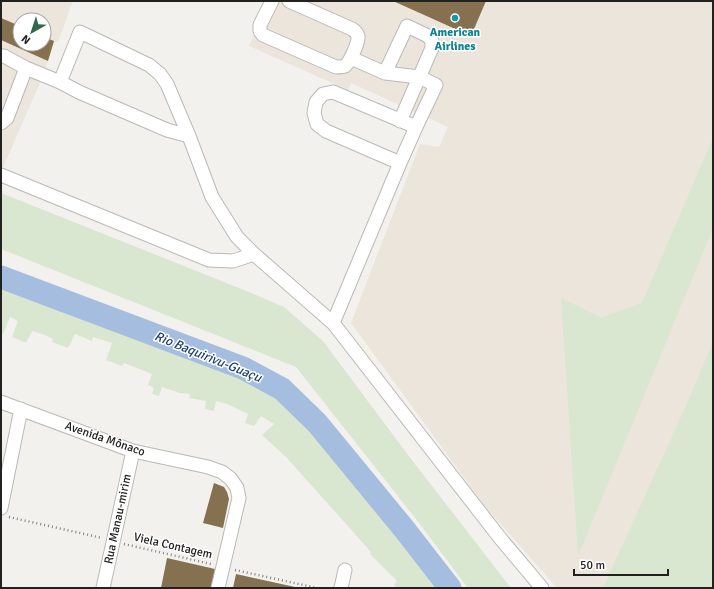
<svg xmlns="http://www.w3.org/2000/svg" width="714" height="589" font-family="Signika,sans-serif">
	<style>
		.built { fill: #ebe5db; fill-rule: evenodd }
		.green { fill: #d9e6d0 }
		.lines { fill: none; stroke-linecap: round; stroke-linejoin: round }
		.river { stroke: #a5bedf; stroke-width: 23 }
		.building { fill: #85704f }
		.minor-casing { stroke: #bbb9b6; stroke-width: 15 }
		.path { stroke: #838380; stroke-width: 2.5; stroke-dasharray: 1 3; stroke-linecap: butt }
		.minor { stroke: #fff; stroke-width: 13 }
		.culture-dot { fill: #0f9aa8; stroke: #fff; stroke-width: 1.5 }
		.labels { text-anchor: middle; dominant-baseline: central; stroke-width: 3; stroke-linejoin: round; paint-order: stroke }
		.culture-label { font-size: 12px; font-weight: bold; fill: #0d838f; stroke: #fff }
		.street-label { font-size: 12px; fill: #21211f; stroke: #fff }
		.water-label { font-size: 13px; font-style: italic; fill: #1f416c; stroke: #fff }
	</style>
	<rect width="100%" height="100%" fill="#f3f1ee"/>
	<path class="built" d="M1 1H73L58 42H54L43 76 1 172ZM20 20H44V44H20Z
		M269 1H713V588H557L484 505 351 323 420 144 439 147 448 127 351 83 348 90 249 46Z"/>
	<path class="green" d="M713 138V228L578 556 561 298 601 318 642 303Z
		M1 193 249 292 284 307 323 341 408 455 511 588H468L416 519 296 367 1 249Z
		M1 284 60 306 122 332 180 348 234 372 305 417 365 487 439 588H397L394 585 397 581 370 554 371 552 287 458 262 435 274 424 261 416 254 426 245 423 248 414 227 404 223 403 216 401 214 411 205 409 206 401 189 398 190 394 180 393 162 387 159 396 152 394 154 388 148 385 152 374 124 363 122 366 106 360 112 343 93 337 92 341 75 334 68 348 52 342 53 339 45 335 32 331 26 343 12 337 18 321 10 317 3 334 1 333Z
		M713 342V588H603L685 408Z"/>
	<g class="lines">
		<path class="river" d="M1 277 243 368 282 389 317 423 405 530 450 588"/>
	</g>
	<path class="building" d="M393 1H486L471 36Z
		M1 18 20 26V44H44V37L54 41 48 61 1 40Z
		M214 483 224 487 227 492 229 499 223 528 203 523Z
		M167 558 215 569 211 588H161Z
		M236 574 295 587V588H233Z"/>
	<g class="lines">
		<g class="minor-casing">
			<path id="minor" d="M272 1 260 25V31L263 35 336 67C339 67 343 67 345 66 350 62 359 42 358 36 357 33 355 31 352 29L289 1
				M1 56H4L26 68 60 82
				M385 73 407 26 428 36 432 41V48L400 121
				M1 123 7 118 26 68
				M189 136 167 130 79 92 60 82 80 32 149 65 160 74 167 84 189 136 212 197 237 237 254 254 333 323 500 538 542 588
				M400 163 326 131 317 124 314 113 316 102 323 94 333 92 416 127
				M1 175 209 260 233 261 254 254
				M333 323 400 163 416 127 436 85 419 77 385 73 351 58
				M1 402 133 451 208 467 222 472 231 479 237 488 239 498 218 588
				M1 508 21 409
				M103 588 133 451
				M341 588 345 570"/>
		</g>
		<path class="path" d="M9 517 102 538
			M124 544 211 564
			M235 570 317 588"/>
		<use href="#minor" class="minor"/>
	</g>
	<circle class="culture-dot" cx="455" cy="18" r="4"/>
	<g class="labels">
		<g class="culture-label">
			<text x="455" y="32">American<tspan x="455" dy="14">Airlines</tspan></text>
		</g>
		<g class="street-label">
			<text transform="translate(105 439) rotate(19)">Avenida Mônaco</text>
			<text transform="translate(118 519) rotate(-78)">Rua Manau-mirim</text>
			<text transform="translate(173 546) rotate(13)">Viela Contagem</text>
		</g>
		<g class="water-label">
			<text transform="translate(208 357) rotate(22)">Rio Baquirivu-Guaçu</text>
		</g>
	</g>
	<rect width="714" height="589" fill="none" stroke="#21211f" stroke-width="4"/>
	<g transform="translate(32 32) rotate(219)"><circle r="19" fill="#ffffff" stroke="#a6a6a5"/>
	<path d="M0-3L7 15L0 10L-7 15Z" fill="#32674c"/>
	<text y="-6" font-size="11" font-weight="bold" text-anchor="middle" fill="#21211f">N</text>
	</g>
	<path d="M574 569v6h94v-6" fill="none" stroke="#21211f" stroke-width="2"/>
	<text x="580" y="569" font-size="12" fill="#21211f" stroke="#ffffff" stroke-width="3" paint-order="stroke">50 m</text>
</svg>
